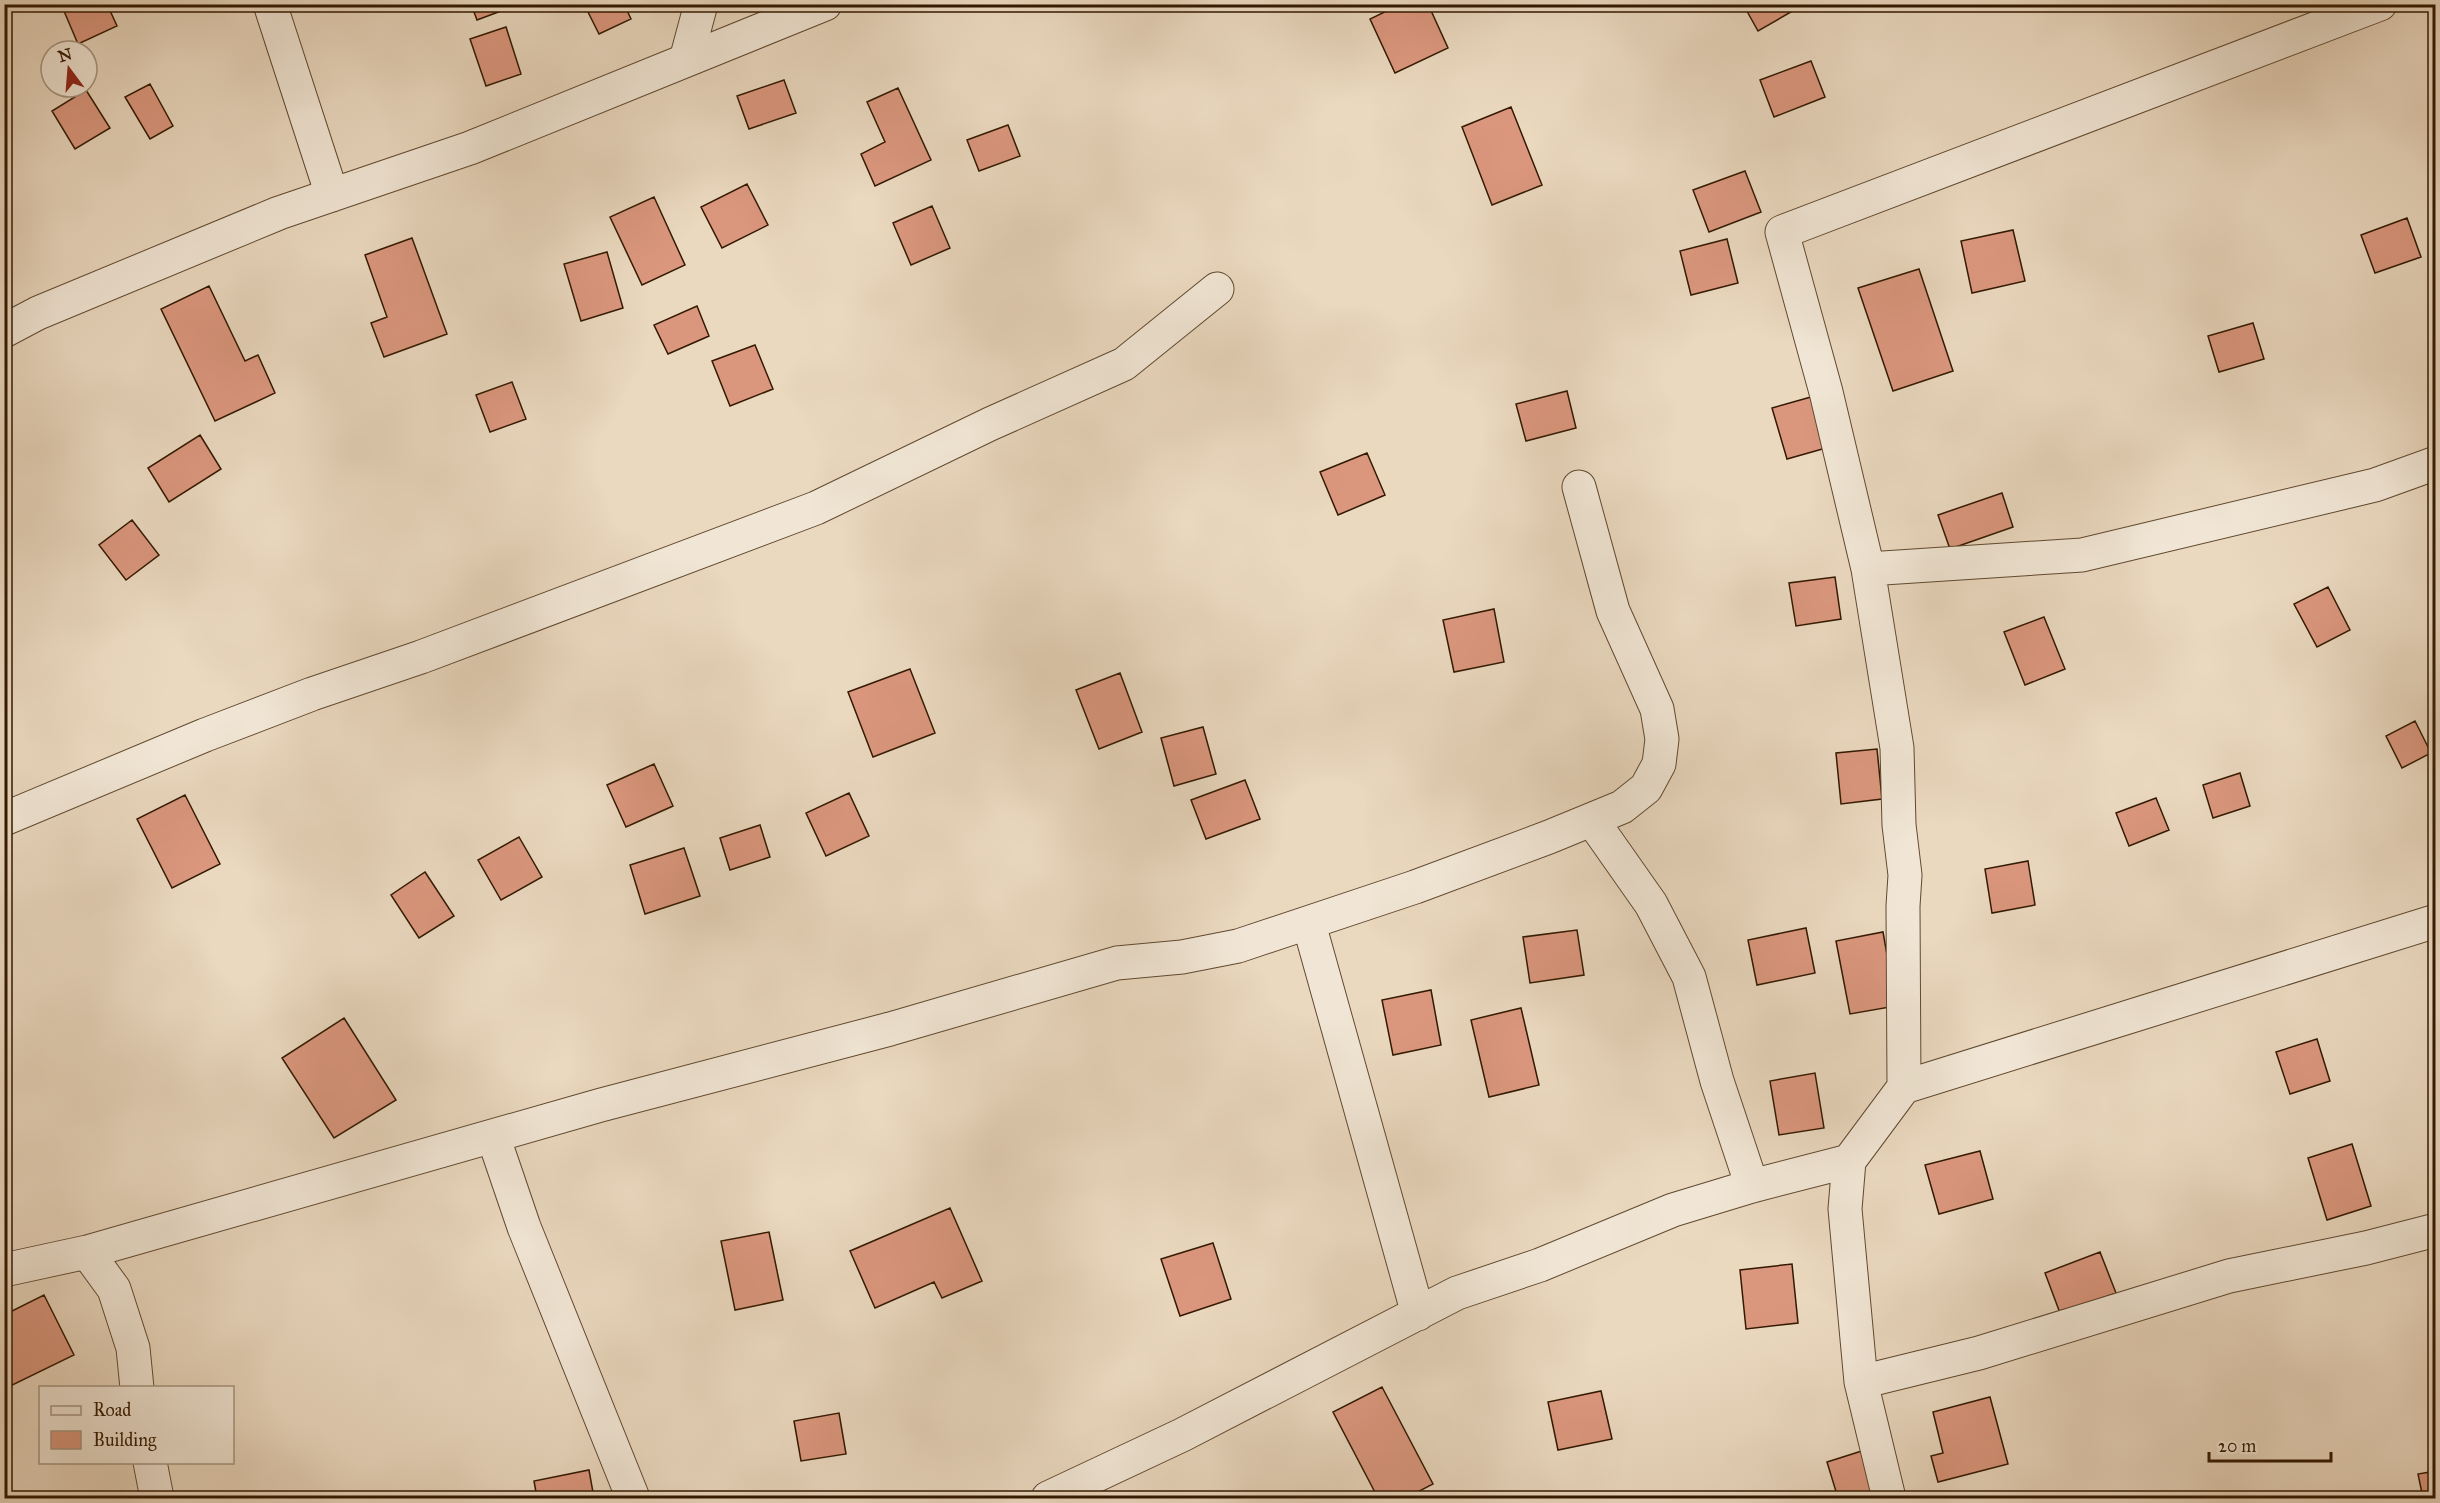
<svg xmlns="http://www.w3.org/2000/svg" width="2440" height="1503" font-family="'IM FELL Great Primer',serif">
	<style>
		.building { fill: #db977e; stroke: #321900; stroke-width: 1.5 }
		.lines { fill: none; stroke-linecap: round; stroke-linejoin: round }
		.minor-casing { stroke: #604930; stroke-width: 35 }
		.minor { stroke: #f1e6d5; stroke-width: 33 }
	</style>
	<rect width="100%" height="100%" fill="#ead8bf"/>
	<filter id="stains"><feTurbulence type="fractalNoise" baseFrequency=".00333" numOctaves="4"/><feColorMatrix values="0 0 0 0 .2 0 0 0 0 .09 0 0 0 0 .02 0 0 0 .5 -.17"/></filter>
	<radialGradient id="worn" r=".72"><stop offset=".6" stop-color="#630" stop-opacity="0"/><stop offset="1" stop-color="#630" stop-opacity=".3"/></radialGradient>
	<path class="building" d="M61 4H107L117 26 78 44Z
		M471 4H508L509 8 477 20Z
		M584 4H624L631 19 599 34Z
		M1401 4H1428L1448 48 1395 73 1370 19Z
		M1743 4H1803V5L1758 31Z
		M506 27 521 74 486 86 470 39Z
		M1811 61 1825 97 1774 117 1760 80Z
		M784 80 796 113 749 129 737 96Z
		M150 84 173 126 150 139 125 97Z
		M898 88 931 160 875 186 861 154 885 142 867 102Z
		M86 90 110 128 75 149 52 111Z
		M1511 107 1542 185 1492 205 1462 127Z
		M1008 125 1020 156 979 171 967 140Z
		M1745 171 1761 212 1709 232 1693 190Z
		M747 184 768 225 722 248 701 207Z
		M654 197 685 265 642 285 610 217Z
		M932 206 950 248 911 265 893 223Z
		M2407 218 2421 257 2375 273 2361 235Z
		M2013 230 2025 281 1972 293 1961 241Z
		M412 238 447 334 384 357 371 323 387 317 365 255Z
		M1727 239 1738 283 1691 295 1680 251Z
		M607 252 623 308 581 321 564 264Z
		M1919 269 1953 371 1893 391 1858 288Z
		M209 286 245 361 258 355 275 393 215 421 161 309Z
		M697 306 709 336 668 354 654 325Z
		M2253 323 2264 359 2219 372 2208 336Z
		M755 345 773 389 730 406 712 361Z
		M512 382 526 419 490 432 476 395Z
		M1567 391 1576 428 1526 441 1516 404Z
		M1811 397 1826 448 1787 459 1772 408Z
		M200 435 221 469 169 502 148 468Z
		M1367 453 1385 495 1338 515 1320 472Z
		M2002 493 2013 527 1950 549 1938 515Z
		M132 520 159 555 126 580 99 545Z
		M1835 577 1841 619 1796 626 1789 583Z
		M2328 587 2350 630 2317 647 2294 604Z
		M1494 609 1504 662 1454 672 1443 620Z
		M2044 617 2065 669 2025 685 2004 632Z
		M910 669 935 733 873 757 848 692Z
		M1120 673 1142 732 1099 749 1076 690Z
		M2415 721 2431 753 2402 768 2386 736Z
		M1203 727 1216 774 1174 786 1161 738Z
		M1877 749 1882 799 1841 804 1836 753Z
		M654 764 673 806 626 827 607 785Z
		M2240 773 2250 806 2213 818 2203 785Z
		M1245 780 1260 819 1206 839 1191 800Z
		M849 793 869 836 826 856 806 813Z
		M185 795 220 864 172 888 137 819Z
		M2156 798 2169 830 2129 846 2116 813Z
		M760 825 770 857 730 870 720 838Z
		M519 837 542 877 501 900 478 860Z
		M684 848 700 896 645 914 630 865Z
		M2028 861 2035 905 1992 913 1985 869Z
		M425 872 454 916 419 938 391 895Z
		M1806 928 1815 973 1757 985 1748 940Z
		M1577 930 1584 975 1530 983 1523 937Z
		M1883 932 1896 1006 1850 1014 1836 941Z
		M1431 990 1441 1045 1393 1055 1382 1000Z
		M1521 1008 1539 1085 1489 1097 1471 1020Z
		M344 1018 396 1100 334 1138 282 1058Z
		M2317 1039 2330 1081 2290 1094 2276 1052Z
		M1815 1073 1824 1128 1779 1135 1770 1081Z
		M2352 1144 2371 1206 2327 1220 2308 1158Z
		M1980 1151 1993 1199 1939 1214 1925 1165Z
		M950 1208 982 1281 942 1298 934 1282 875 1308 850 1251Z
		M769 1232 783 1300 735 1310 721 1241Z
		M1213 1243 1231 1299 1180 1316 1161 1259Z
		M2100 1252 2116 1293 2060 1313 2045 1273Z
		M1792 1264 1798 1323 1746 1329 1740 1270Z
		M44 1295 74 1355 4 1389V1315Z
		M1382 1387 1433 1484 1406 1498H1378L1333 1412Z
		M1601 1391 1612 1439 1558 1450 1548 1402Z
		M1990 1397 2008 1464 1938 1482 1931 1456 1943 1453 1933 1412Z
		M839 1413 846 1454 801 1461 794 1421Z
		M1868 1449 1883 1498H1838L1827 1462Z
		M589 1470 594 1498H537L534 1481Z
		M2436 1471V1498H2423L2418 1474Z"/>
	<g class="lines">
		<g class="minor-casing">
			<path id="minor" d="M270 4 332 195
				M686 60 701 4
				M4 331 38 313 279 213 470 148 825 4
				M1868 569 2082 555 2375 485 2436 463
				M4 819 205 735 312 694 421 657 816 508 990 424 1124 364 1217 289
				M1592 820 1651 904 1689 977 1717 1081 1752 1186
				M1309 924 1418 1314
				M1904 1087 2436 921
				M493 1136 524 1227 633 1498
				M87 1252 114 1289 133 1348 137 1388
				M4 1270 87 1252 601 1105 890 1029 1117 963 1182 957 1238 946 1415 887 1549 837 1622 807 1646 788 1659 764 1662 739 1657 709 1613 611 1579 487
				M1861 1382 1979 1353 2229 1276 2366 1248 2436 1230
				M150 1462 157 1498
				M1048 1498 1182 1435 1457 1293 1540 1265 1673 1210 1752 1186 1849 1161
				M1889 1498 1861 1382 1845 1209 1849 1161 1904 1087 1903 906 1905 875 1899 825 1897 748 1868 569 1826 392 1782 232 2380 4"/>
		</g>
		<use href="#minor" class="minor"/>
	</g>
	<rect width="2440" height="1503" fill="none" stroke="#ead8bf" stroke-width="24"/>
	<rect x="6" y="6" width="2428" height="1491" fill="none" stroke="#321900" stroke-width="3"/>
	<rect x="12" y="12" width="2416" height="1479" fill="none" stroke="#321900" stroke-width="1.5"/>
	<rect x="39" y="1386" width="195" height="78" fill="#f1e6d5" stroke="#a59480" stroke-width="1.5"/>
	<rect x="51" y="1406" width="30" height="9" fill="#f1e6d5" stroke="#a59480" stroke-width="1.5"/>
	<text x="93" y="1416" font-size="18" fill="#321900">Road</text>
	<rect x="51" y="1431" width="30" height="18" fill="#db977e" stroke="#a59480" stroke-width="1.5"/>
	<text x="93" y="1446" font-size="18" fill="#321900">Building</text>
	<g transform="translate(69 69) rotate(344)"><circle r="28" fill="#f1e6d5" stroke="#a59480" stroke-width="1.5"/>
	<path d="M0-4.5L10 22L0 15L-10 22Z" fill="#8f2418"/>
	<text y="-9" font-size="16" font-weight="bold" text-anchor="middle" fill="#321900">N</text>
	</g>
	<path d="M2209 1452v9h122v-9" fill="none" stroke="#321900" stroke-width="3"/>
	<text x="2218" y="1452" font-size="18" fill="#321900" stroke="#f1e6d5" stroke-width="4.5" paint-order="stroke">20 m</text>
	<rect width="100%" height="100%" filter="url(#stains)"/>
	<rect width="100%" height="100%" fill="url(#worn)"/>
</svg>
